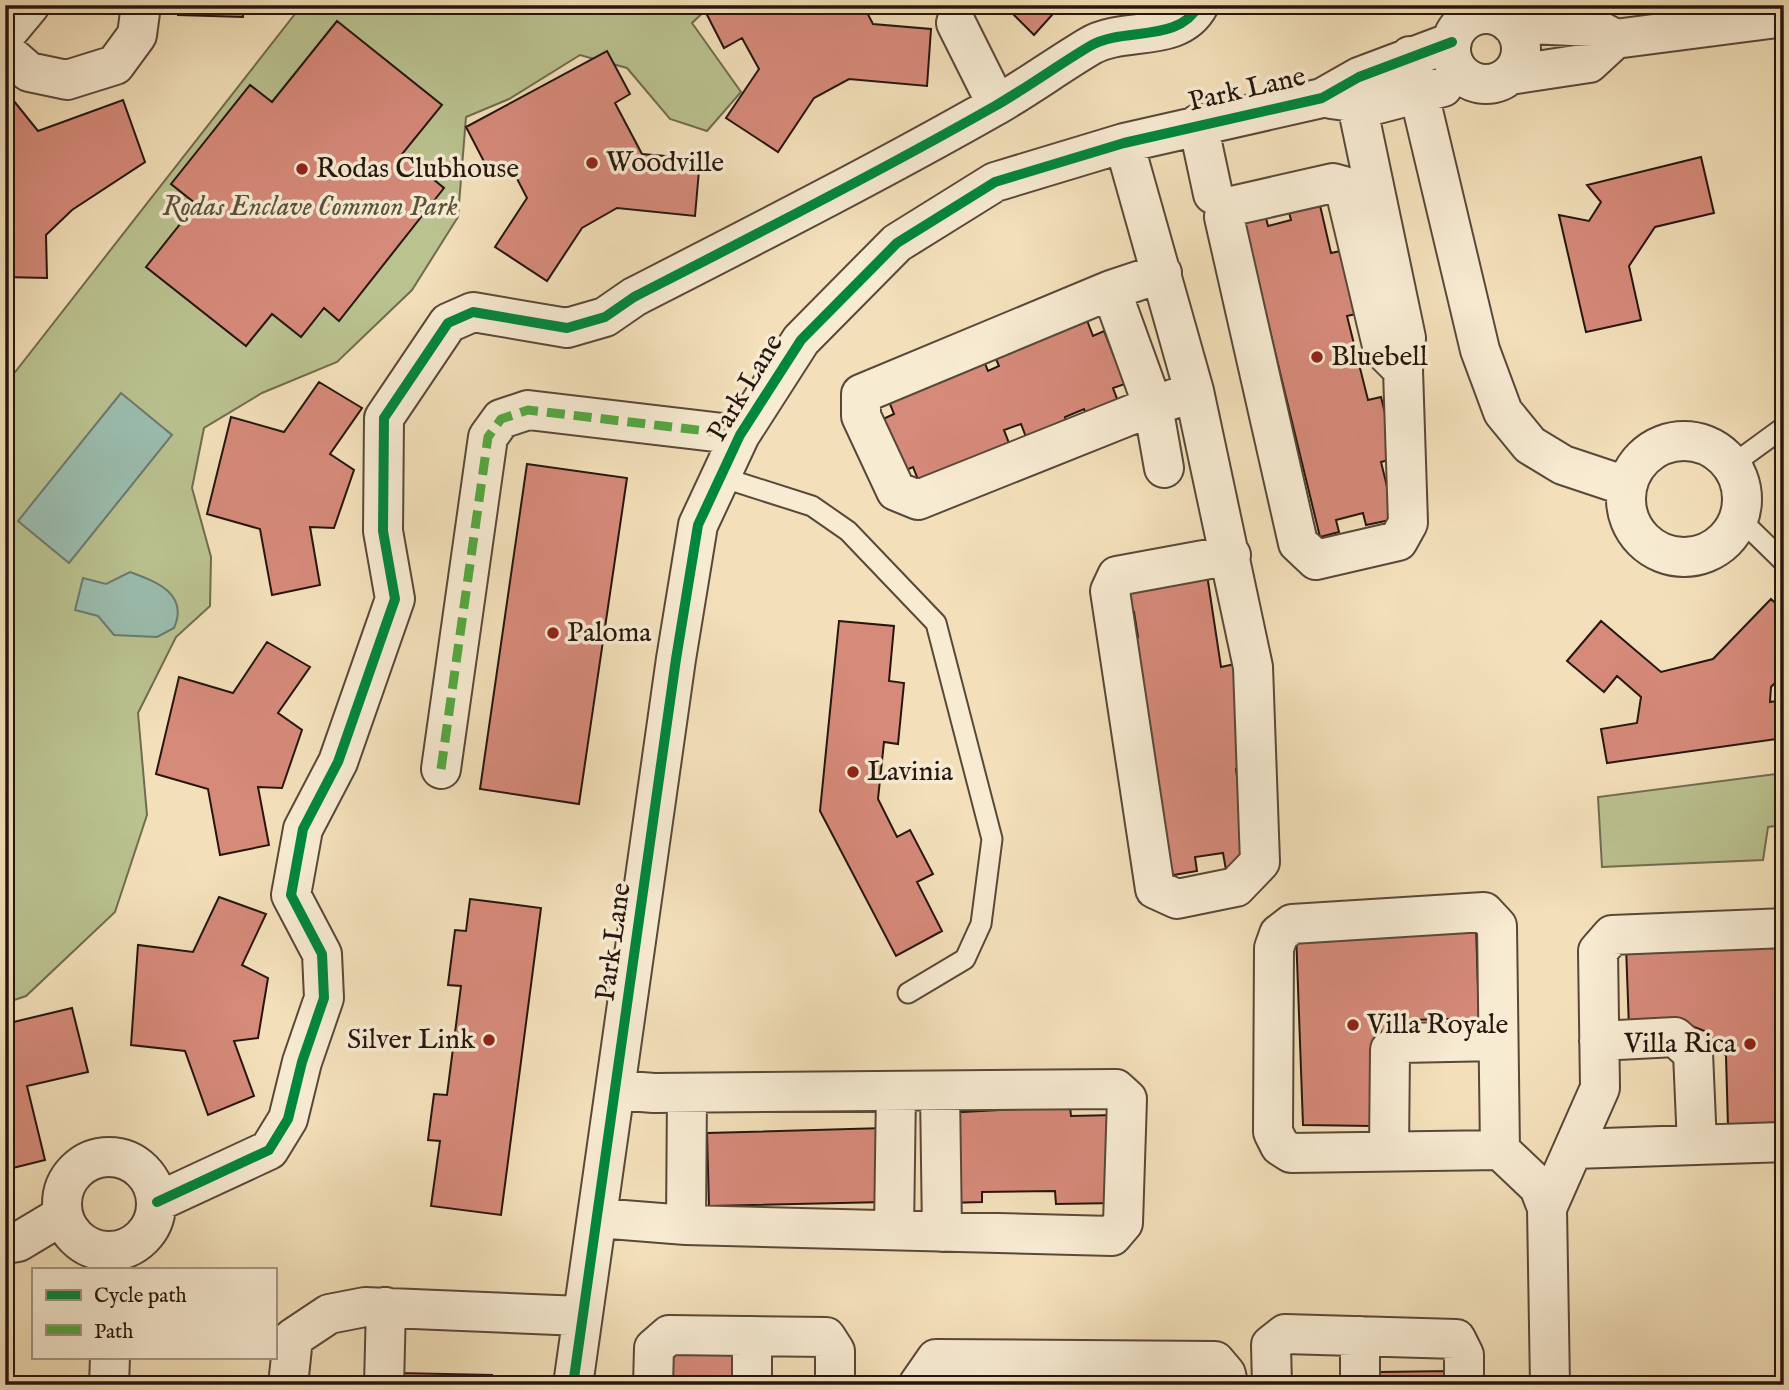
<svg xmlns="http://www.w3.org/2000/svg" width="1789" height="1390" font-family="'IM FELL English',serif">
	<style>
		.green { fill: #bac290; stroke: #706c4f; stroke-width: 2 }
		.water { fill: #9bbdaf; stroke: #6c7a6f; stroke-width: 2 }
		.building { fill: #d68a7a; stroke: #26160e; stroke-width: 2 }
		.lines { fill: none; stroke-linecap: round; stroke-linejoin: round }
		.service-casing { stroke: #594839; stroke-width: 23 }
		.minor-casing { stroke: #594839; stroke-width: 42 }
		.service { stroke: #f7ebd2; stroke-width: 19 }
		.minor { stroke: #f7ebd2; stroke-width: 38 }
		.quiet { stroke: #53a941; stroke-width: 9; stroke-dasharray: 18 9; stroke-linecap: butt }
		.cycleway-casing { stroke: #f7ebd2; stroke-width: 15 }
		.cycleway { stroke: #00873e; stroke-width: 10 }
		.poi-dot { fill: #8f2418; stroke: #f7ebd2; stroke-width: 2.5 }
		.labels { text-anchor: middle; dominant-baseline: central; stroke-width: 7; stroke-linejoin: round; paint-order: stroke }
		.street-label { font-size: 28px; fill: #26160e; stroke: #f7ebd2 }
		.poi-label { font-size: 28px; fill: #26160e; stroke: #f7ebd2; text-anchor: start }
		.park-label { font-size: 28px; font-style: italic; fill: #5a523c; stroke: #f7ebd2 }
	</style>
	<rect width="100%" height="100%" fill="#f3e0ba"/>
	<filter id="stains"><feTurbulence type="fractalNoise" baseFrequency=".00286" numOctaves="4"/><feColorMatrix values="0 0 0 0 .2 0 0 0 0 .09 0 0 0 0 .02 0 0 0 .5 -.17"/></filter>
	<radialGradient id="worn" r=".72"><stop offset=".6" stop-color="#630" stop-opacity="0"/><stop offset="1" stop-color="#630" stop-opacity=".3"/></radialGradient>
	<path class="green" d="M302 5H711L692 23 741 92 707 131 670 119 627 68 580 55 509 99 466 117 458 217 412 290 337 362 262 393 204 428 192 488 211 557 210 606 176 637 138 713 147 815 115 912 26 996 5 1003V385Z
		M1784 773V825L1768 827 1763 860 1602 867 1598 797Z"/>
	<path class="water" d="M121 393 172 435 69 563 18 521Z
		M130 572C157 582 189 594 174 628L157 637 114 635 98 616 75 610 83 578 106 584Z"/>
	<path class="building" d="M178 5H242L243 17 178 15Z
		M702 5H863L873 24 931 29 927 86 849 79 814 98 778 152 726 118 759 69 742 38 724 48Z
		M1004 5H1061L1034 35Z
		M1113 5H1154L1151 18 1111 11Z
		M337 21 442 105 402 154 444 188 339 321 324 308 301 337 272 314 246 346 146 267 196 204 171 184 250 85 272 102Z
		M607 51 630 94 615 103 642 154 700 159 695 216 617 208 582 228 547 281 495 247 527 198 511 167 492 177 466 127Z
		M5 90 38 131 123 100 145 162 72 210 46 235 47 278 5 277Z
		M1701 157 1714 213 1655 227 1629 266 1641 320 1586 332 1559 215 1589 221 1601 202 1587 185Z
		M1319 201 1331 253 1345 250 1360 313 1347 316 1368 400 1381 397 1396 458 1381 462 1395 519 1366 525 1363 513 1336 520 1339 532 1320 537 1243 220 1265 214 1268 226 1291 220 1288 208Z
		M1083 310 1093 336 1104 331 1125 384 1113 388 1119 404 1087 417 1084 409 1065 417 1069 429 1029 445 1021 424 1004 430 1012 451 921 487 913 467 904 471 883 419 894 414 884 389 980 351 988 371 999 366 991 347Z
		M319 382 362 408 330 454 354 470 334 528 310 527 320 585 272 595 260 529 207 514 231 417 284 432Z
		M527 464 627 478 579 804 480 789Z
		M1206 568 1221 667 1235 664 1251 767 1236 769 1250 867 1226 870 1223 853 1195 857 1197 871 1168 876 1163 810 1155 811 1129 638 1138 637 1134 612 1126 614 1121 580Z
		M1771 599 1784 611V674L1771 687 1770 702 1784 700V738L1607 763 1601 729 1637 723 1641 697 1617 676 1604 692 1567 661 1601 621 1661 672 1713 659Z
		M839 621 894 626 889 681 904 683 898 744 884 742 878 799 897 837 910 830 933 874 917 882 942 931 896 956 820 811Z
		M267 642 310 667 278 713 302 730 282 788 258 787 269 845 220 855 208 789 156 774 179 677 233 693Z
		M219 897 266 914 242 965 268 978 258 1038 234 1041 254 1096 208 1115 185 1051 131 1045 138 945 193 952Z
		M470 899 541 908 501 1215 431 1206 440 1141 428 1140 434 1094 447 1095 461 986 448 985 455 930 466 931Z
		M1476 926 1479 1018 1412 1020 1376 1050 1372 1126 1303 1125 1296 932Z
		M1784 941V1124L1728 1126 1726 1056 1707 1032 1692 1026 1629 1028 1626 946Z
		M72 1008 88 1072 27 1086 45 1160 5 1170V1024Z
		M1070 1106 1071 1116 1114 1115 1116 1203 1056 1204 1055 1191 982 1192V1202L948 1203 945 1113Z
		M884 1128 885 1202 709 1206 707 1133Z
		M667 1346 739 1350V1385H665Z
		M1450 1371 1449 1385H1377L1379 1372Z
		M399 1373 492 1375V1385H399Z"/>
	<g class="lines">
		<g class="service-casing">
			<path id="service" d="M1732 465 1784 427
				M721 477 812 506 848 531 936 623 992 839 981 924 965 959 908 993
				M1739 518 1784 562"/>
		</g>
		<g class="minor-casing">
			<path id="minor" d="M1451 49a35 35 0 1 1 70 0a35 35 0 1 1-70 0Z
				M956 23 997 105
				M1509 23 1593 27 1615 39 1784 17
				M5 35 30 5
				M5 51 29 72 67 80 115 65 137 35 141 5
				M1410 56 1480 350 1503 412 1530 445 1563 465 1626 486
				M1510 75 1589 63 1615 39
				M1352 81 1406 338 1403 370 1408 523 1398 541 1316 560 1298 543 1224 217 1232 206 1333 183 1344 186 1383 350 1403 370
				M1331 99 1374 105 1443 87
				M1198 124 1213 194
				M1124 143 1194 391 1253 667 1260 862 1236 887 1177 899 1155 889 1110 591 1117 576 1231 555
				M1111 290 861 394V416L896 491 918 500 1153 406 1111 290 1162 273
				M1626 499a58 58 0 1 1 116 0a58 58 0 1 1-116 0Z
				M1164 468 1153 406 1176 398
				M441 769 488 437 501 419 528 410 740 435
				M1484 912 1497 926 1500 1150 1291 1153 1280 1146 1273 1132 1274 948 1279 934 1292 924Z
				M1599 1041 1675 1037 1693 1053 1697 1145
				M940 1091 942 1232
				M1574 1149 1784 1142
				M1500 1150 1539 1187 1547 1208 1550 1385
				M1389 1151 1390 1050 1401 1043 1498 1041
				M62 1204a47 47 0 1 1 94 0a47 47 0 1 1-94 0Z
				M157 1202 269 1150 288 1119 302 1062 324 998 322 954 291 895 303 829 338 762 395 599 383 531 384 418 448 323 473 312 567 328 605 317 634 297C755 235 877 173 995 106 1028 87 1058 65 1090 46 1124 26 1178 44 1199 5
				M1547 1208 1600 1088 1598 951 1612 935 1784 928
				M598 1218 686 1225 1112 1236 1123 1223 1127 1099 1116 1089 654 1093 616 1090
				M686 1225 687 1093
				M894 1230 896 1091
				M5 1244 18 1242 63 1215
				M109 1385 110 1357
				M288 1385 293 1338 329 1314 365 1307 581 1316
				M384 1385 386 1307
				M573 1385 676 659 698 525 740 435 801 340 897 243 995 182 1124 143 1322 98 1359 77 1452 42
				M653 1385 654 1348 669 1335 826 1337 835 1351V1385
				M752 1385V1336
				M918 1385 936 1359 1215 1361 1226 1374 1228 1385
				M1272 1385 1271 1345 1285 1334 1456 1339 1464 1355V1385
				M1360 1385V1336"/>
		</g>
		<use href="#service" class="service"/>
		<use href="#minor" class="minor"/>
		<path class="quiet" d="M441 769 488 437 501 419 528 410 740 435"/>
		<g class="cycleway-casing">
			<path id="cycleway" d="M157 1202 269 1150 288 1119 302 1062 324 998 322 954 291 895 303 829 338 762 395 599 383 531 384 418 448 323 473 312 567 328 605 317 634 297C755 235 877 173 995 106 1028 87 1058 65 1090 46 1124 26 1178 44 1199 5
				M573 1385 676 659 698 525 740 435 801 340 897 243 995 182 1124 143 1322 98 1359 77 1452 42"/>
		</g>
		<use href="#cycleway" class="cycleway"/>
	</g>
	<g class="poi-dot">
		<circle cx="592" cy="163" r="7"/>
		<circle cx="302" cy="169" r="7"/>
		<circle cx="1317" cy="357" r="7"/>
		<circle cx="553" cy="633" r="7"/>
		<circle cx="853" cy="772" r="7"/>
		<circle cx="1353" cy="1025" r="7"/>
		<circle cx="489" cy="1040" r="7"/>
		<circle cx="1750" cy="1044" r="7"/>
	</g>
	<g class="labels">
		<g class="street-label">
			<text transform="translate(1247 90) rotate(-13)">Park Lane</text>
			<text transform="translate(746 388) rotate(-59)">Park Lane</text>
			<text transform="translate(614 942) rotate(-82)">Park Lane</text>
		</g>
		<g class="poi-label">
			<text x="606" y="163">Woodville</text>
			<text x="316" y="169">Rodas Clubhouse</text>
			<text x="1331" y="357">Bluebell</text>
			<text x="567" y="633">Paloma</text>
			<text x="867" y="772">Lavinia</text>
			<text x="1367" y="1025">Villa Royale</text>
			<text x="475" y="1040" text-anchor="end">Silver Link</text>
			<text x="1736" y="1044" text-anchor="end">Villa Rica</text>
		</g>
		<g class="park-label">
			<text x="310" y="207">Rodas Enclave Common Park</text>
		</g>
	</g>
	<rect width="1789" height="1390" fill="none" stroke="#f3e0ba" stroke-width="28"/>
	<rect x="7" y="7" width="1775" height="1376" fill="none" stroke="#26160e" stroke-width="3.5"/>
	<rect x="14" y="14" width="1761" height="1362" fill="none" stroke="#26160e" stroke-width="2"/>
	<rect x="32" y="1268" width="245" height="91" fill="#f7ebd2" stroke="#a39684" stroke-width="2"/>
	<rect x="46" y="1290" width="35" height="10" fill="#00873e" stroke="#a39684" stroke-width="2"/>
	<text x="94" y="1302" font-size="21" fill="#26160e">Cycle path</text>
	<rect x="46" y="1325" width="35" height="10" fill="#53a941" stroke="#a39684" stroke-width="2"/>
	<text x="94" y="1338" font-size="21" fill="#26160e">Path</text>
	<rect width="100%" height="100%" filter="url(#stains)"/>
	<rect width="100%" height="100%" fill="url(#worn)"/>
</svg>
